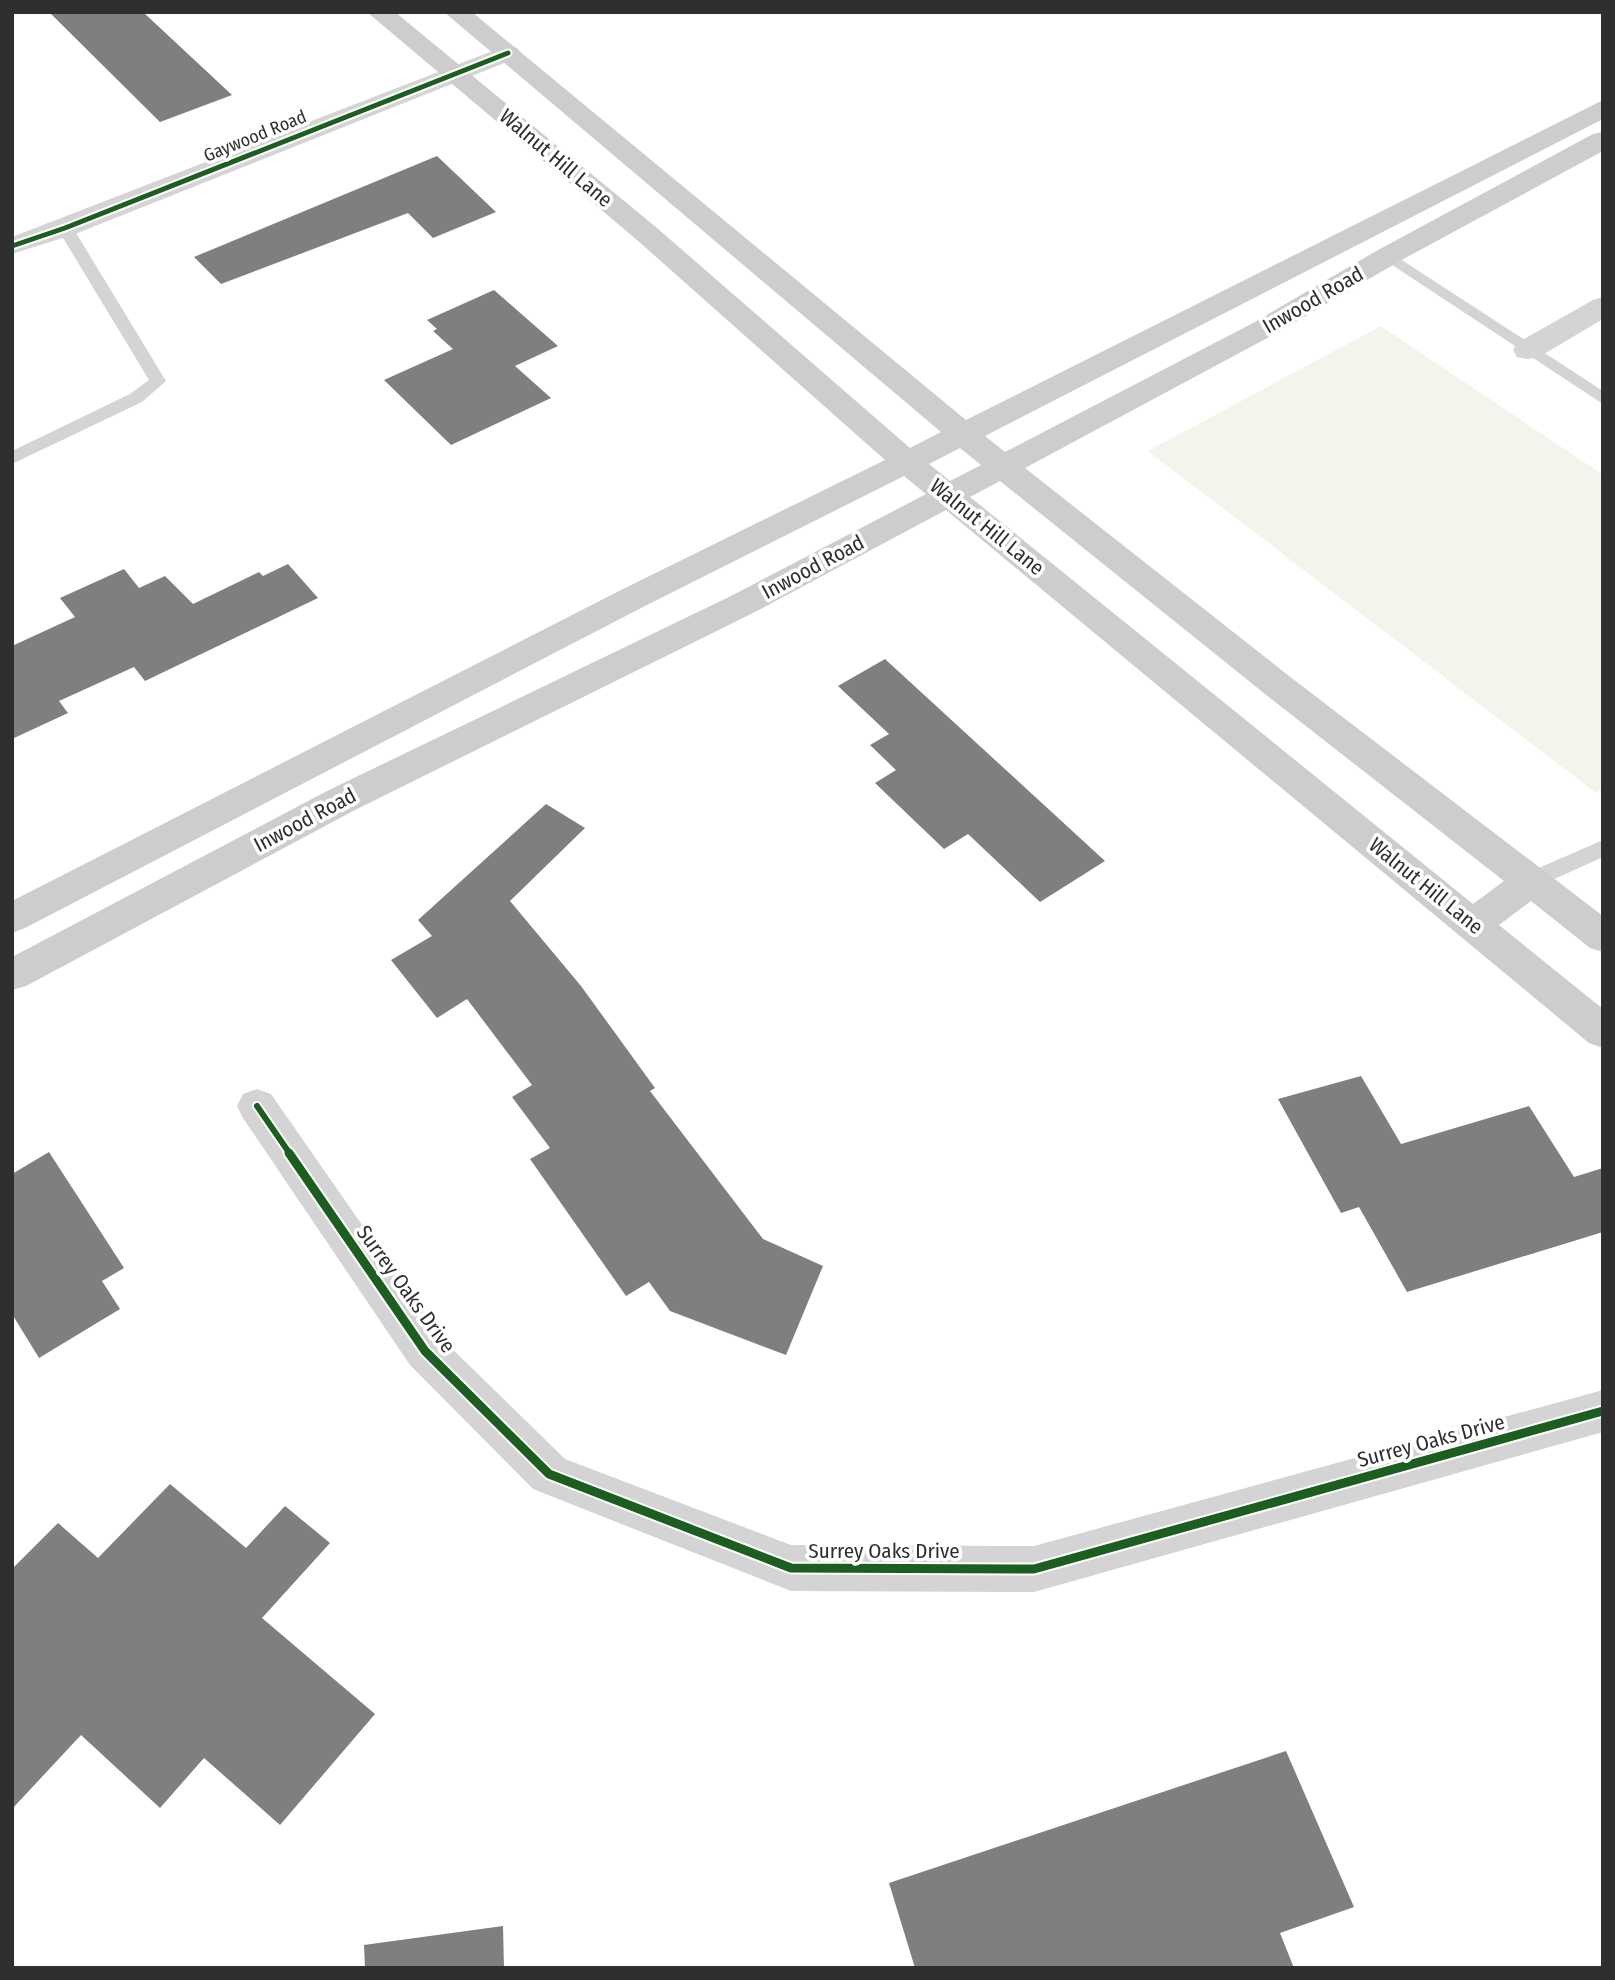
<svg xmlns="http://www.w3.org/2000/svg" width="1615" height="1980" font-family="'Fira Sans Condensed',sans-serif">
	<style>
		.green { fill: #f1f5ec }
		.building { fill: #7f7f7f }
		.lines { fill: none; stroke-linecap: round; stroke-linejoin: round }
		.lane { fill: #d4d4d4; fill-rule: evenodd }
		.street { fill: #d4d4d4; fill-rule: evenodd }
		.secondary { fill: #cdcdcd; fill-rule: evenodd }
		.cycleway-far2-casing { stroke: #fff; stroke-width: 9 }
		.cycleway-far1-casing { stroke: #fff; stroke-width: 10 }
		.cycleway-casing { stroke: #fff; stroke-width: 13 }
		.cycleway-far2 { stroke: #1b5e20; stroke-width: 5 }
		.cycleway-far1 { stroke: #1b5e20; stroke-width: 6 }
		.cycleway { stroke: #1b5e20; stroke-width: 9 }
		.labels { text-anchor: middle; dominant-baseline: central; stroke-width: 7; stroke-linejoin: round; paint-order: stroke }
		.far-street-label { font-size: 18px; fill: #2f2f2f; stroke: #fff }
		.street-label { font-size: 21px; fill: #2f2f2f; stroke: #fff }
	</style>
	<rect width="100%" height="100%" fill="#fff"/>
	<path class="green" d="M1381 326 1603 475V788L1596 793 1148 451Z"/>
	<path class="building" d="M49 12H143L232 95 160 122Z
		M437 156 496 212 433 238 408 213 221 284 194 257Z
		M494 290 558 346 515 366 551 398 451 445 384 380 453 349 433 331 437 329 427 320Z
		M288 564 318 598 145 681 134 667 59 701 68 713 12 739V646L75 617 60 598 124 569 139 588 165 576 193 604 259 572 263 576Z
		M885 659 1105 861 1040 902 968 834 944 849 875 783 896 770 870 745 889 734 838 686Z
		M546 804 585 828 510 901 581 986 655 1088 650 1091 763 1239 823 1266 786 1355 670 1311 649 1282 626 1296 530 1159 550 1148 512 1097 532 1085 467 999 437 1018 391 960 432 936 418 920Z
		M1361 1076 1401 1144 1529 1106 1574 1177 1603 1168V1232L1407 1292 1359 1207 1341 1213 1278 1099Z
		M49 1152 124 1268 102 1281 120 1309 39 1358 12 1314V1174Z
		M170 1484 246 1548 285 1506 330 1543 262 1618 375 1714 280 1825 204 1758 160 1808 81 1735 12 1809V1569L58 1523 98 1558Z
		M1286 1751 1354 1907 1280 1933 1294 1968H915L889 1883Z
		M503 1926 504 1968H365L364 1945Z"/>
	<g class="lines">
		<path class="lane" d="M65 223 73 228 166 381 142 402 12 464V451L130 394 149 380 57 228Z
			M1388 251 1603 391V404L1383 259 1380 256 1383 253Z
			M1603 840V857L1539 886 1532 888 1525 886 1522 880 1525 874Z"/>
		<path class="street" d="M508 45 517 48 521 53 517 58 75 234 12 254V237Z
			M1603 297V319L1539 357 1528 359 1517 357 1513 350 1517 343 1593 300Z
			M257 1089 271 1094 440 1337 565 1459 791 1545 1034 1546 1603 1390V1432L1034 1592 791 1591 533 1489 410 1365 243 1118 237 1106 243 1094Z"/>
		<path class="secondary" d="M367 12H395L657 228 910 448 941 432 444 12H472L966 420 1603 100V119L985 436 1005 452 1253 323 1378 250 1593 134 1603 132V151L1398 262 1273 335 1025 468 1289 676 1603 916V952L1590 948 1531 901 1499 925 1603 1009V1048L1589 1043 946 510 757 611 355 810 26 986 12 990V957L329 790 733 595 926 494 904 476 643 607 25 928 12 933V901L619 591 885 460 637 240ZM960 448 981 465 950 481 929 464ZM1000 481 1265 694 1504 881 1473 904 970 497Z"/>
		<g class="cycleway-far2-casing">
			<path id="cycleway-far2" d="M12 246 65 228 508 53"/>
		</g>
		<g class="cycleway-far1-casing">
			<path id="cycleway-far1" d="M257 1106 290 1154"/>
		</g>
		<g class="cycleway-casing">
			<path id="cycleway" d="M289 1153 425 1351 549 1474 791 1568 1034 1569 1603 1411"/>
		</g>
		<use href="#cycleway-far2" class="cycleway-far2"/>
		<use href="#cycleway-far1" class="cycleway-far1"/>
		<use href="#cycleway" class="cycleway"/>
	</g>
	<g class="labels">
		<g class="far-street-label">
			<text transform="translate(255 136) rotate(-22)">Gaywood Road</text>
		</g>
		<g class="street-label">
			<text transform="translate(556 158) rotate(40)">Walnut Hill Lane</text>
			<text transform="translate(1313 300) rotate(-30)">Inwood Road</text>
			<text transform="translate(987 527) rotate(39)">Walnut Hill Lane</text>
			<text transform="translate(813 567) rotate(-28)">Inwood Road</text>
			<text transform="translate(305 820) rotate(-28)">Inwood Road</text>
			<text transform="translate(1426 886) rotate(39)">Walnut Hill Lane</text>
			<text transform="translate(406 1289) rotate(54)">Surrey Oaks Drive</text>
			<text transform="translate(1431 1441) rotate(-15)">Surrey Oaks Drive</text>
			<text x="884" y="1551">Surrey Oaks Drive</text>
		</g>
	</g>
	<rect width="1615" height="1980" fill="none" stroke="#2f2f2f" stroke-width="28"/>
</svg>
